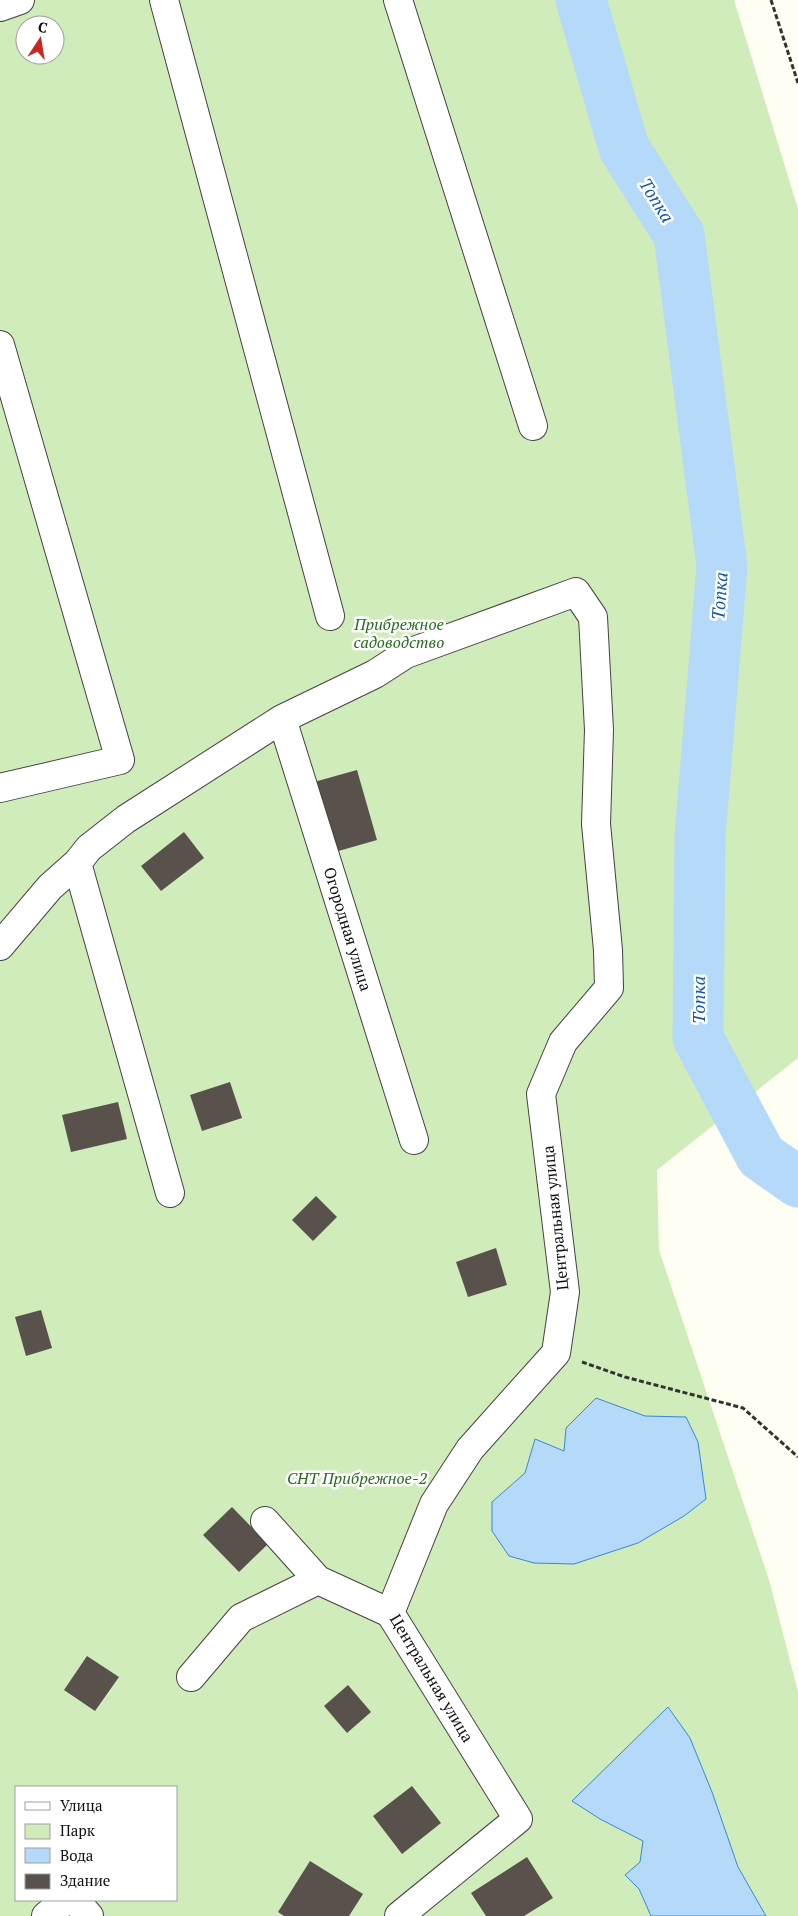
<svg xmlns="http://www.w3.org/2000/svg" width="798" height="1916" font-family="'PT Serif',serif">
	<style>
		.green { fill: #d0ecba; fill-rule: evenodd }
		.water { fill: #b5daf9; stroke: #3988d3 }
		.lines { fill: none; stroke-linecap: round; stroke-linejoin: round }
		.river { stroke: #b5daf9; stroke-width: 51 }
		.building { fill: #59524c }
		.minor-casing { stroke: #434343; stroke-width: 30 }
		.path { stroke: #323232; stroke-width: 3; stroke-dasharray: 5 2.5; stroke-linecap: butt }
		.minor { stroke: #fff; stroke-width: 28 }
		.labels { text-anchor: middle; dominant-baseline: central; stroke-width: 5; stroke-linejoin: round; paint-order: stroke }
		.park-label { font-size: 16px; font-style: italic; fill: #266c1c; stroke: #fff }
		.street-label { font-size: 16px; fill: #101010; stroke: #fff }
		.water-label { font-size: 18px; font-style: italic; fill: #125aa9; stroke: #fff }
	</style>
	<rect width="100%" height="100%" fill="#fffef3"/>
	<path class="green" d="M0 0H734L798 209V1058L657 1170 659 1250 770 1583 798 1692V1916H0ZM25 25H55V55H25ZM16 1787H176V1900H16Z"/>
	<path class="water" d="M596 1398 645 1416 686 1417 698 1442 706 1499 684 1516 638 1543 574 1564 534 1563 509 1556 492 1531V1502L525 1473 535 1439 564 1451 566 1428Z
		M668 1707 690 1738 712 1792 738 1867 766 1916H651L639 1889 625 1875 640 1862 643 1841 600 1819 572 1801Z"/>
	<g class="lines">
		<path class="river" d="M581 0 624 148 679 235 722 566 700 836 698 1038 761 1156 798 1182"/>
	</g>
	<path class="building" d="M357 770 377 840 335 852 314 782Z
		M184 832 204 858 161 891 141 866Z
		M230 1082 242 1118 202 1131 190 1095Z
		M118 1102 127 1139 71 1152 62 1115Z
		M316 1196 337 1217 313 1241 292 1220Z
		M496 1248 507 1285 468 1297 456 1262Z
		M41 1310 52 1348 26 1356 15 1317Z
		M232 1507 268 1544 239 1572 203 1535Z
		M87 1656 119 1677 95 1711 64 1690Z
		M348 1685 371 1712 347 1733 324 1706Z
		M412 1786 441 1823 402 1854 373 1816Z
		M527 1857 553 1898 524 1916H486L471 1893Z
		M310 1861 363 1894 349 1916H284L278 1912Z"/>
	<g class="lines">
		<g class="minor-casing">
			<path id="minor" d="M164 0 330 616
				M398 0 533 426
				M0 7 20 0
				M0 345 120 760 0 788
				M282 719 414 1140
				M77 863 170 1193
				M0 946 50 887 77 863 89 848 126 819 282 719 375 674 406 654 576 592 593 617 599 730 596 824 608 950 609 988 563 1042 541 1094 565 1292 556 1353 470 1449 434 1504 390 1613 518 1819 399 1916
				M265 1521 318 1580
				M191 1677 241 1618 318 1580 390 1613
				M75 1900 89 1916
				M46 1916 66 1900"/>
		</g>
		<path class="path" d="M771 0 798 83
			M582 1362 625 1377 743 1408 798 1457"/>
		<use href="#minor" class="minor"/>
	</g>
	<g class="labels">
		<g class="park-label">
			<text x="399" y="624">Прибрежное<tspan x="399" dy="18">садоводство</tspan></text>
			<text x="357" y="1478">СНТ Прибрежное-2</text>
		</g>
		<g class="street-label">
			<text transform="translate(348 929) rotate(73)">Огородная улица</text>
			<text transform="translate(555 1218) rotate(-96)">Центральная улица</text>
			<text transform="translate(432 1678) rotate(59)">Центральная улица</text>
		</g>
		<g class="water-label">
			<text transform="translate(657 200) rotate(58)">Топка</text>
			<text transform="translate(719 596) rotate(-86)">Топка</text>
			<text transform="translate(698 1000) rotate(-90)">Топка</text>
		</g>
	</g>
	<rect x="15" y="1786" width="162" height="115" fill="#ffffff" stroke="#9f9f9f"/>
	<rect x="25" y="1802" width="25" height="8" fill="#ffffff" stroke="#9f9f9f"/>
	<text x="60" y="1811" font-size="15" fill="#101010">Улица</text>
	<rect x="25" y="1824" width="25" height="15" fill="#d0ecba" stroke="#9f9f9f"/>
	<text x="60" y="1836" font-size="15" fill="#101010">Парк</text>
	<rect x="25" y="1848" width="25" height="15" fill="#b5daf9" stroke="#9f9f9f"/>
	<text x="60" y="1861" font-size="15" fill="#101010">Вода</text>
	<rect x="25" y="1874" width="25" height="15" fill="#59524c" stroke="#9f9f9f"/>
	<text x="60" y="1886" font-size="15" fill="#101010">Здание</text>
	<g transform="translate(40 40) rotate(12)"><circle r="24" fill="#ffffff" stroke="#9f9f9f"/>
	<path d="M0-4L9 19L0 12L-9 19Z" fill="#c82821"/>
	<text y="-8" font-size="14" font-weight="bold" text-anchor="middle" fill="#101010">С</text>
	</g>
</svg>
